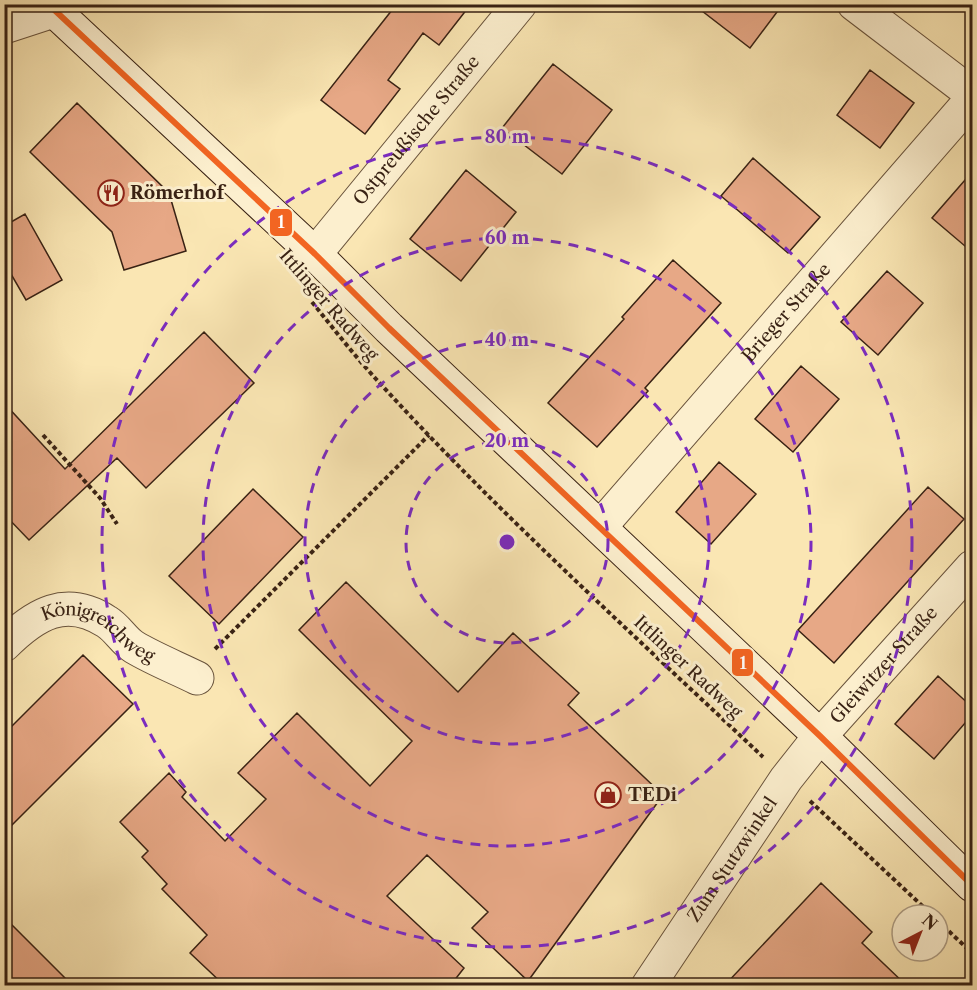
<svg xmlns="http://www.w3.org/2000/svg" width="977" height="990" font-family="'Libre Caslon Text',serif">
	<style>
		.building { fill: #e7a886; stroke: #392214; stroke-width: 1.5 }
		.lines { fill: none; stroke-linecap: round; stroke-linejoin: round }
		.street-casing { stroke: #69533c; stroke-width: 35 }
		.secondary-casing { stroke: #392214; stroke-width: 35 }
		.path { stroke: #392214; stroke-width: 4; stroke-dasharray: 4.5 3; stroke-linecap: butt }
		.street { stroke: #fcefce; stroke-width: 33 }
		.secondary { stroke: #fcefce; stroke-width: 33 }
		.bus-1-casing { stroke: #fcefce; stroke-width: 10 }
		.bus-1 { stroke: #f26522; stroke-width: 6 }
		.ring { fill: none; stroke: #7b2cbf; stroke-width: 3; stroke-dasharray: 10 8 }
		.labels { text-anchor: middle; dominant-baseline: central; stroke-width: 6; stroke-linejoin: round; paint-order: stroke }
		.street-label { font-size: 18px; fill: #392214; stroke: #fcefce }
		.poi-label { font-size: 18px; font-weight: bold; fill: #392214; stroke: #fcefce; text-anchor: start }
		.centre { fill: #7b2cbf; stroke: #fcefce; stroke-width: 3 }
		.ring-label { font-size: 18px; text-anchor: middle; font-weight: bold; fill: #7b2cbf; stroke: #fcefce; stroke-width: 6; stroke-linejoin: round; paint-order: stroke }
		.line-badge { stroke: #fcefce; stroke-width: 2 }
		.badge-label { font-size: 16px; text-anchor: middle; font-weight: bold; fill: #fff }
	</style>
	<rect width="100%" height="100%" fill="#fae6b3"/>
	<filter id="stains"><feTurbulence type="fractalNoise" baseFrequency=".00333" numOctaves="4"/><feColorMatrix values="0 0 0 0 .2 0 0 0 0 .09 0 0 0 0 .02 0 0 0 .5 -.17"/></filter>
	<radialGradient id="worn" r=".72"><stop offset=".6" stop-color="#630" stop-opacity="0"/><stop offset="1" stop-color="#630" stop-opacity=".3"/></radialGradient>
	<path class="building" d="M385 4H471L439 45 423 33 388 80 400 89 365 134 321 100 392 10Z
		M693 4H783L750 48Z
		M553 64 612 110 562 174 502 128Z
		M870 70 914 103 880 148 837 115Z
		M77 103 169 193 186 251 124 270 112 232 30 152Z
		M753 158 820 217 788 253 721 196Z
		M466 170 516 212 461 281 410 239Z
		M972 172V252L932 218Z
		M25 214 62 280 26 300 4 262V226Z
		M673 260 721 303 645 388 648 391 597 447 548 403 624 319 622 317Z
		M887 271 923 303 878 355 841 322Z
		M204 332 254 383 146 488 117 458 29 540 4 514V403L65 469Z
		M801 366 839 399 793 452 755 419Z
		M719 462 756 494 711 544 676 512Z
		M928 487 964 519 834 663 798 630Z
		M253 489 303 537 219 624 169 576Z
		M346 582 458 692 513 633 579 693 568 705 663 795 528 981 472 928 488 912 427 855 387 896 464 968 450 986H225L190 953 207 935 162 889 167 884 142 857 148 851 120 822 169 773 186 792 182 797 225 841 266 799 238 773 297 713 370 786 412 741 299 630Z
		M83 655 133 704 4 833V734Z
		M938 676 972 707V715L934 759 895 724Z
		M821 883 872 932 862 943 907 986H724Z
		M4 917 73 986H4Z"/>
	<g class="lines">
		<g class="street-casing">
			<g id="street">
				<path d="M854 4 972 94"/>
				<path d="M4 27 53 11"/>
				<path id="s1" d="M315 254 520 4"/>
				<path id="s2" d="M600 527 972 99"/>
				<path id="s3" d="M4 645C35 614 66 595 107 622 117 628 124 641 134 647 154 659 177 668 197 678"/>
				<path id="s4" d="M648 986 786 779 820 736 972 567"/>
			</g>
		</g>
		<g class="secondary-casing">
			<path id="secondary" d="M47 4 315 254 389 328 820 736 972 885"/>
		</g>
		<path class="path" d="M312 302C333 328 354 355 376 379 497 512 632 633 763 757
			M43 435 100 498 117 524
			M215 649 429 435
			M810 801 932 915
			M938 921 972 953"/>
		<use href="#street" class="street"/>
		<use href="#secondary" class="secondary"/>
		<g class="bus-1-casing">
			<path id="bus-1" d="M48 4 315 254 389 328 820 736 972 885"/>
		</g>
		<use href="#bus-1" class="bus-1"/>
	</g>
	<g class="ring">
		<circle cx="507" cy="542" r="101"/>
		<circle cx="507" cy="542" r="202"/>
		<circle cx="507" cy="542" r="304"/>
		<circle cx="507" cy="542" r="405"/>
	</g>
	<defs>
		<g id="restaurant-ring" transform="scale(1.35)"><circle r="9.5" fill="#fcefce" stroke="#8f2418" stroke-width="1.5"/><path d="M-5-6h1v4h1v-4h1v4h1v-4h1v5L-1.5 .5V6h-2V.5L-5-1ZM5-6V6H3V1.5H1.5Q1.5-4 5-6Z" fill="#8f2418"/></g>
		<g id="shop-ring" transform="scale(1.35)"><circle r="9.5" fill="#fcefce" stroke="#8f2418" stroke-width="1.5"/><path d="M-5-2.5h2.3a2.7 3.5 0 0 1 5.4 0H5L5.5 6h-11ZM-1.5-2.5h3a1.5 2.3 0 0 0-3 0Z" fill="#8f2418"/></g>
	</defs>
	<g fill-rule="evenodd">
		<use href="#restaurant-ring" x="111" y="193"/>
		<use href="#shop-ring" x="608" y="795"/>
	</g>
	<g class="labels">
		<g class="street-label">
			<text stroke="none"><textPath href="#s1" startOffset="160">Ostpreußische Straße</textPath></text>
			<text transform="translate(329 305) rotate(49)">Ittlinger Radweg</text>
			<text stroke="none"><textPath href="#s2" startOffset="284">Brieger Straße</textPath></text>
			<text stroke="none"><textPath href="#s3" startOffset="112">Königreichweg</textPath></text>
			<text stroke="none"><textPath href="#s4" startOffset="399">Gleiwitzer Straße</textPath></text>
			<text transform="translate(688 667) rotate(43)">Ittlinger Radweg</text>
			<text stroke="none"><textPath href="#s4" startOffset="152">Zum Stutzwinkel</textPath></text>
		</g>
		<g class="poi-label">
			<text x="130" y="193">Römerhof</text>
			<text x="628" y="795">TEDi</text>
		</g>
	</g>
	<circle cx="507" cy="542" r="9" class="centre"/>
	<g class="ring-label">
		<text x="507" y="143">80 m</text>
		<text x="507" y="244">60 m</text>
		<text x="507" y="346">40 m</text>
		<text x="507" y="447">20 m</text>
	</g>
	<g class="line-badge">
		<rect x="269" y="208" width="24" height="29" rx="6" fill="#f26522"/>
		<rect x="731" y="648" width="23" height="29" rx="6" fill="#f26522"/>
	</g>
	<g class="badge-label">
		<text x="281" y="228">1</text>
		<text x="743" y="669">1</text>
	</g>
	<rect width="977" height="990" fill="none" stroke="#fae6b3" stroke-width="24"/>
	<rect x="6" y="6" width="965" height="978" fill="none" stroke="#392214" stroke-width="3"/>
	<rect x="12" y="12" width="953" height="966" fill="none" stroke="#392214" stroke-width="1.5"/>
	<g transform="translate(920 933) rotate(42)"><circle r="28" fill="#fcefce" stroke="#ae9d84" stroke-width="1.5"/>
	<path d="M0-4.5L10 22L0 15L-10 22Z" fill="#8f2418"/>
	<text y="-9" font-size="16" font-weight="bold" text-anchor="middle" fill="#392214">N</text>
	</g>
	<rect width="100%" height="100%" filter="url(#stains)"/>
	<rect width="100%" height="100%" fill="url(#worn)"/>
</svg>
